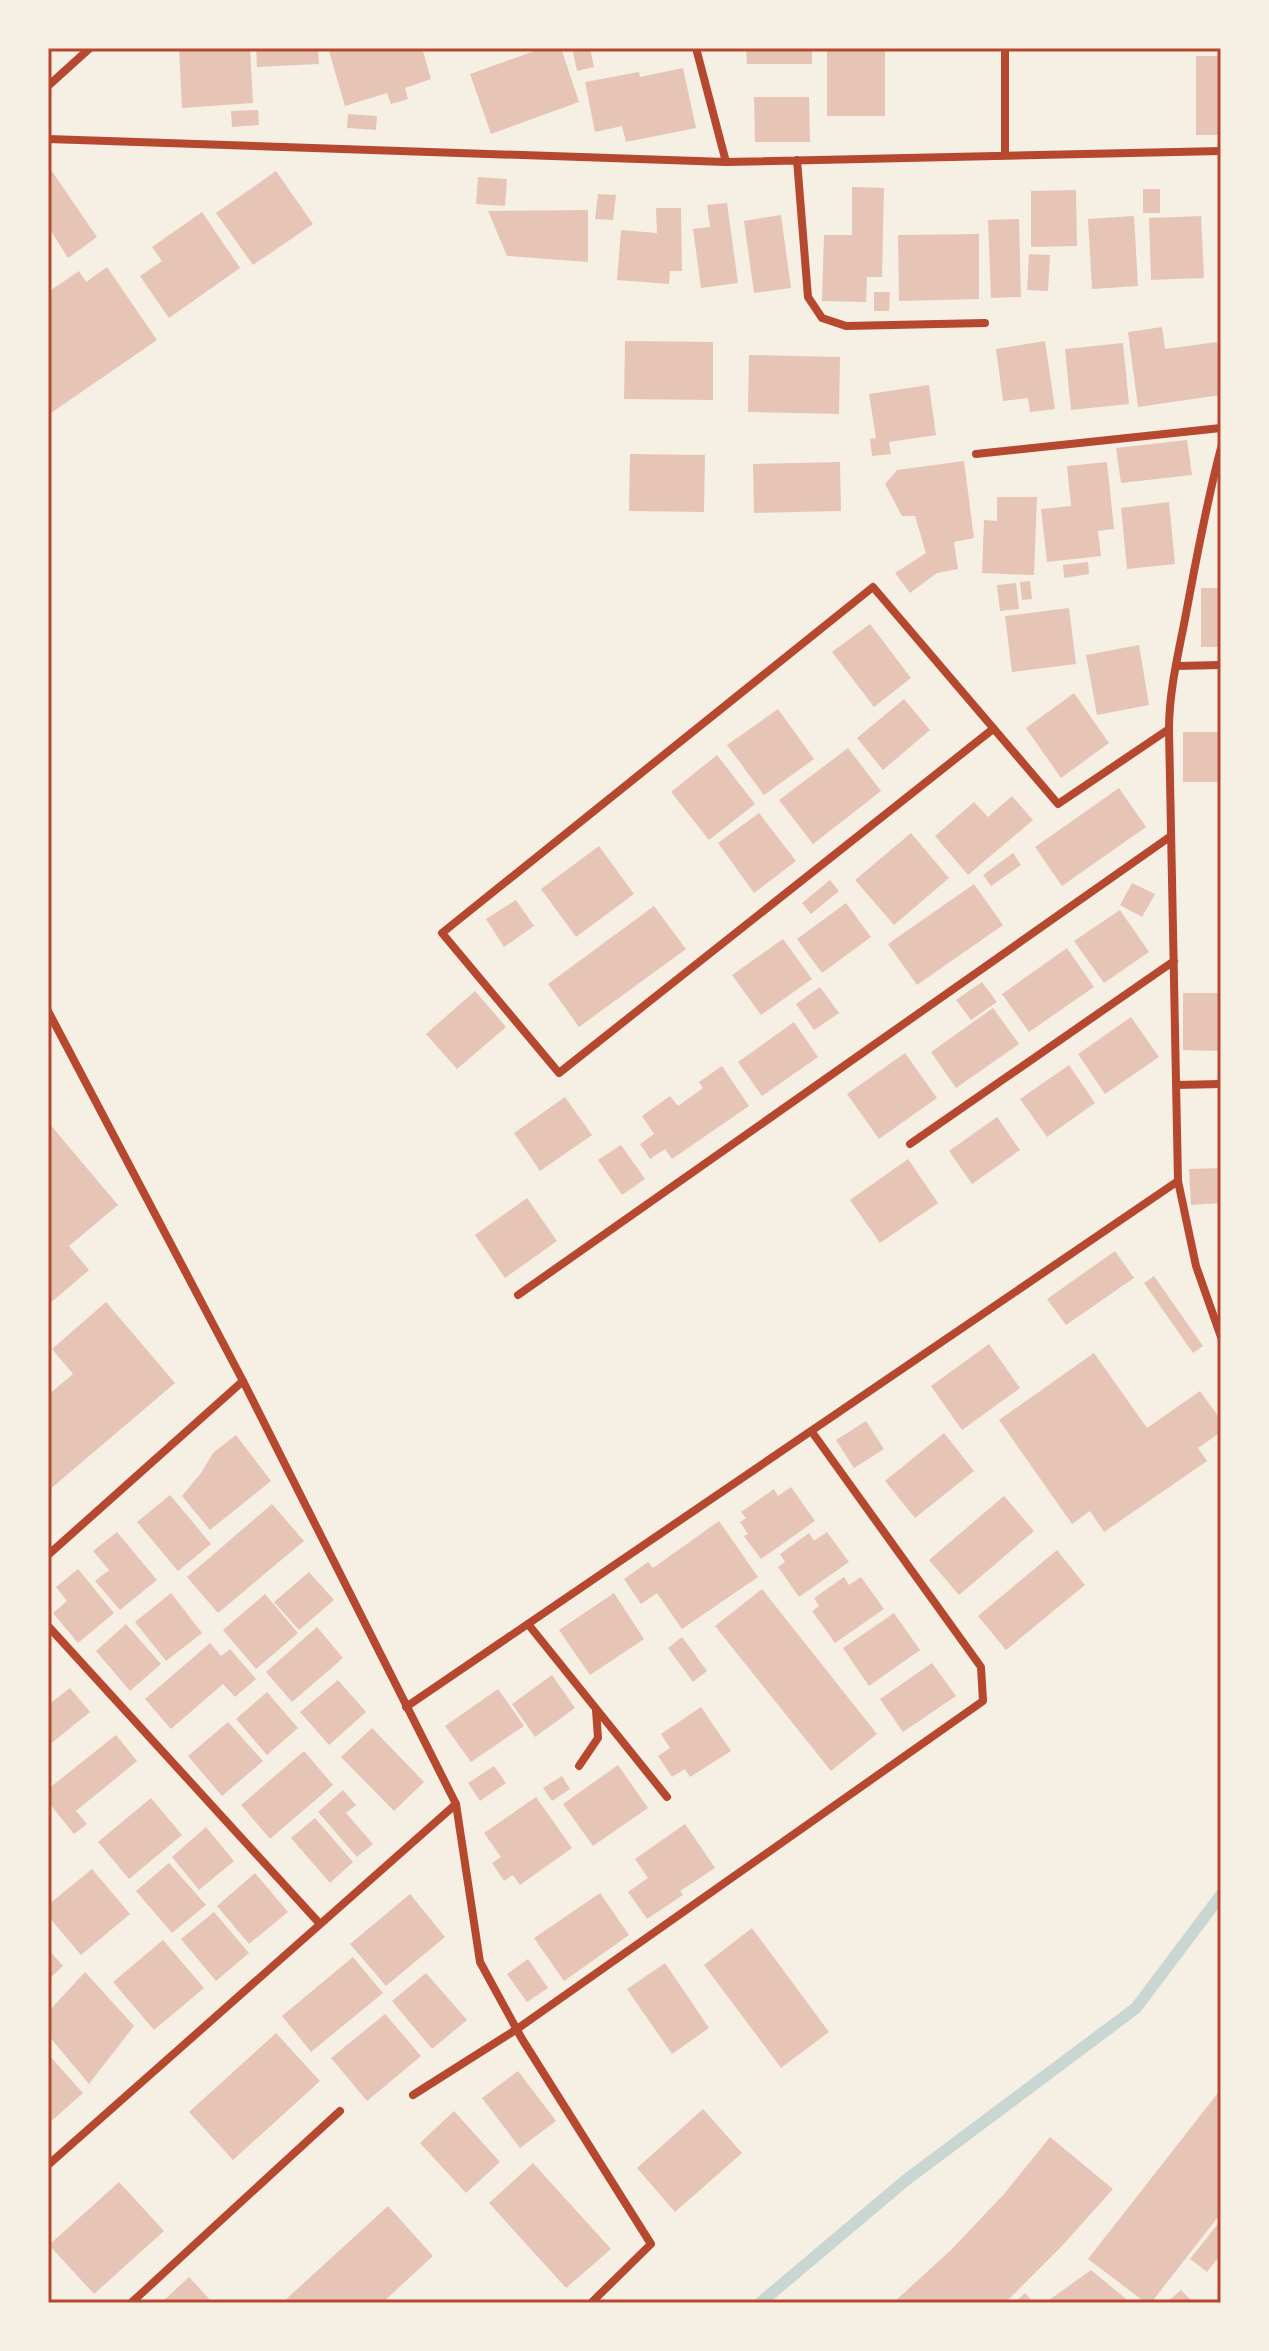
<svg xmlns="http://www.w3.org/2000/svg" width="1269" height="2351" font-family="'Space Grotesk',sans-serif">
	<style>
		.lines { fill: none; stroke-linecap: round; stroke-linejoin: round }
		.stream { stroke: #c9d6d2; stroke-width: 12 }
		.building { fill: #e6c5b7 }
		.minor { stroke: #b5482f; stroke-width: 8 }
		.neatline { fill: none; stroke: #b5482f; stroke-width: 3 }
	</style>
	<rect width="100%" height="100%" fill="#f6efe4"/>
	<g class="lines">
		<path class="stream" d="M760 2303 906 2180 1136 2008 1221 1895"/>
	</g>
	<path class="building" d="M179 48H250L253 103 182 108Z
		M256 48H318L319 64 257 67Z
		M328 48H422L431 79 405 88 408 99 391 104 387 93 345 106Z
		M543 48H561L579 102 491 134 470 74Z
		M572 48H590L594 67 577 71Z
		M746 48H812V64H747Z
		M827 48H885V116H827Z
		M1196 56H1221V135H1196Z
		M683 68 696 128 626 142 622 126 595 132 585 82 639 72 640 77Z
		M754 97H809L810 142H755Z
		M258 110 259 125 232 127 231 111Z
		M348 114 377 116 376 130 347 128Z
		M51 170 97 237 68 258 51 231 48 233V172Z
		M276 171 313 224 253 265 216 213Z
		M478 177 507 179 505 206 476 204Z
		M852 187 884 188 882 277H867L866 302 822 301 824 235H852Z
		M1143 189H1160V213H1143Z
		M1076 190 1077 246 1031 247V191Z
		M598 194 616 195 613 220 595 219Z
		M727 203 738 283 701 288 693 229 710 227 707 205Z
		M656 208H681L682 271H670L669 284 617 280 621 230 657 233Z
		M588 210V262L507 256 488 211Z
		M202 212 240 268 169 318 140 276 162 261 152 247Z
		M781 215 791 288 754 293 744 221Z
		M1134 216 1138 286 1092 289 1088 219Z
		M1201 216 1204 278 1151 280 1149 218Z
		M1019 219 1021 297 991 298 988 220Z
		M979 234V299L899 301 898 235Z
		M1029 254 1050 255 1048 291 1027 290Z
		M107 267 157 340 48 415V292L79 271 86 282Z
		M874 292H890L889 311H874Z
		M1162 327 1165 349 1217 342 1221 395 1138 407 1128 332Z
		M625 341 713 342V400L624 399Z
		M1045 341 1055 409 1030 412 1028 398 1003 401 996 349Z
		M1123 343 1129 404 1071 410 1065 349Z
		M749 355 840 357 839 414 748 412Z
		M929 385 936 435 889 442 891 454 872 456 870 439 876 438 869 394Z
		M1187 440 1192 475 1121 483 1116 448Z
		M630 454 705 455 704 512 629 511Z
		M964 461 974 538 954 542 958 569 937 573 910 593 895 573 926 553 915 516H902L885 484 897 470Z
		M840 462 841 511 754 513 753 464Z
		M1107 462 1114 529 1098 531 1101 556 1047 562 1041 509 1071 506 1067 466Z
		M997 497H1037L1034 575 982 573 984 520 997 521Z
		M1169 502 1175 564 1127 569 1121 508Z
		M1088 562 1089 574 1064 578 1063 565Z
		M1030 581 1032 599 1022 600 1020 582Z
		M1016 583 1019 609 1000 611 997 585Z
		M1201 588H1221V647H1201Z
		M1069 608 1076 664 1012 672 1005 616Z
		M870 624 911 678 874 707 832 652Z
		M1139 645 1149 705 1097 715 1086 655Z
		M1074 693 1109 743 1061 778 1026 728Z
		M904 699 930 730 883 770 857 738Z
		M778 709 814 759 764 795 727 745Z
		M1183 732H1221V782H1183Z
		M848 748 881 791 813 844 779 800Z
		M717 755 755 804 709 840 671 792Z
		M1119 788 1146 827 1062 886 1035 847Z
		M1012 796 1033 820 968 875 935 836 974 802 988 817Z
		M759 813 796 861 754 893 718 843Z
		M911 833 949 878 894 925 855 880Z
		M599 846 634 894 576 937 541 889Z
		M1013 853 1021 865 991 886 983 875Z
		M830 880 839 891 811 914 802 903Z
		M1132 883 1155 894 1142 917 1120 905Z
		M974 884 1003 925 917 985 888 944Z
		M516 900 534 926 504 947 486 919Z
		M846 903 871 937 822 973 797 939Z
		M654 906 686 949 579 1027 548 984Z
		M1120 910 1149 952 1104 983 1074 941Z
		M783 939 812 979 761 1015 732 975Z
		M1067 948 1094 987 1029 1032 1002 994Z
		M982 982 997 1002 971 1020 956 1000Z
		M820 987 839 1013 814 1030 796 1004Z
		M475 991 506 1027 457 1069 426 1034Z
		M1183 993H1221V1051L1183 1050Z
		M993 1008 1019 1044 956 1088 931 1052Z
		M1131 1017 1159 1057 1105 1094 1078 1054Z
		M794 1022 818 1057 762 1096 738 1062Z
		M905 1053 937 1098 879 1139 847 1094Z
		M1069 1065 1095 1103 1047 1137 1020 1099Z
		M722 1066 749 1106 672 1159 665 1149 650 1159 640 1144 654 1134 642 1116 670 1096 678 1106 703 1088 699 1082Z
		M565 1097 592 1135 540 1171 514 1133Z
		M997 1117 1020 1150 972 1184 949 1151Z
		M48 1122 118 1205 69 1246 89 1270 48 1305Z
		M621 1145 645 1179 622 1195 598 1160Z
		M908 1159 938 1203 880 1243 850 1200Z
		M1221 1168V1203L1191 1205 1189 1169Z
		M527 1198 557 1241 505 1278 475 1235Z
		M1115 1251 1134 1278 1066 1325 1047 1299Z
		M1154 1276 1203 1346 1193 1353 1144 1283Z
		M106 1302 175 1383 48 1491V1395L73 1374 52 1349Z
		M989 1344 1020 1388 962 1430 931 1386Z
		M1094 1353 1147 1428 1200 1391 1221 1420V1432L1198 1448 1207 1461 1104 1532 1090 1511 1072 1524 999 1420Z
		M866 1421 884 1449 854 1468 836 1440Z
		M944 1433 974 1471 915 1518 885 1481Z
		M236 1435 271 1481 210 1530 182 1496 201 1473 213 1453Z
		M791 1487 815 1521 761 1559 744 1536 748 1534 740 1522 746 1518 741 1512 774 1489 778 1496Z
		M170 1495 211 1544 178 1571 137 1522Z
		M1004 1496 1034 1531 959 1595 929 1560Z
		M272 1504 304 1541 218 1613 187 1577Z
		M719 1521 758 1577 682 1629 657 1593 641 1604 624 1579 648 1562 653 1568Z
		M117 1532 157 1580 120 1610 95 1581 109 1570 93 1551Z
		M827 1532 849 1562 799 1597 778 1567 785 1562 780 1554 809 1533 814 1541Z
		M1057 1550 1085 1585 1006 1650 978 1616Z
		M78 1569 114 1613 78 1643 53 1613 67 1601 56 1587Z
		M309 1572 334 1600 299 1630 274 1602Z
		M844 1577 849 1585 861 1577 884 1609 835 1643 812 1611 819 1606 814 1598Z
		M762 1589 877 1734 831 1771 715 1626Z
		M171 1593 202 1633 166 1661 135 1622Z
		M614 1593 644 1639 590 1675 559 1630Z
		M265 1594 298 1633 256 1669 223 1630Z
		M894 1613 920 1650 869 1686 843 1648Z
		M126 1624 161 1664 130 1691 96 1651Z
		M317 1627 343 1658 292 1702 266 1672Z
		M682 1637 707 1671 693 1682 668 1648Z
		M210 1643 221 1656 230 1649 256 1679 235 1697 223 1684 171 1729 145 1699Z
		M932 1663 956 1696 903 1732 880 1699Z
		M552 1675 575 1708 535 1737 512 1704Z
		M338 1680 366 1712 329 1745 300 1712Z
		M70 1688 90 1712 48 1746V1705Z
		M498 1689 524 1726 471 1762 445 1726Z
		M267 1692 298 1728 267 1755 236 1719Z
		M701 1707 731 1751 690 1777 685 1769 672 1777 658 1756 670 1748 661 1734Z
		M228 1722 263 1761 222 1796 188 1756Z
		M372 1728 424 1782 394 1811 341 1757Z
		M116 1735 137 1761 76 1811 87 1824 74 1834 48 1802V1789Z
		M304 1751 333 1785 270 1839 241 1805Z
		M618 1765 648 1808 593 1846 563 1804Z
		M494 1766 506 1783 480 1801 468 1783Z
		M562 1776 570 1789 552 1801 543 1788Z
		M343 1790 356 1805 346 1813 373 1844 357 1857 318 1812Z
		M536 1797 572 1848 520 1885 513 1875 504 1881 492 1863 501 1857 484 1833Z
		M151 1798 182 1835 129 1879 98 1842Z
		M315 1818 353 1862 330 1883 291 1838Z
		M685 1824 715 1868 680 1891 683 1895 647 1919 628 1892 648 1878 635 1859Z
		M206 1827 234 1861 199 1890 172 1857Z
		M169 1863 206 1905 172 1933 136 1891Z
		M92 1869 130 1914 81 1955 48 1916V1905Z
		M255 1873 288 1912 249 1944 217 1906Z
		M600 1893 629 1935 564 1981 534 1938Z
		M410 1894 445 1937 386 1986 350 1944Z
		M214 1912 249 1953 216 1981 181 1939Z
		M752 1928 829 2032 781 2068 704 1965Z
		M163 1940 204 1988 154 2030 113 1982Z
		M48 1949 63 1966 48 1980Z
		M353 1957 383 1993 311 2052 282 2016Z
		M528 1959 548 1988 527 2002 507 1974Z
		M665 1963 709 2028 672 2054 627 1989Z
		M85 1972 134 2026 89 2084 48 2035V2012Z
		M426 1973 467 2020 432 2049 392 2001Z
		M385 2014 421 2056 367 2101 331 2058Z
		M276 2033 320 2081 233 2160 189 2112Z
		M48 2054 83 2093 48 2124Z
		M518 2071 556 2121 520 2148 482 2098Z
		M1221 2089V2213L1151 2303H1146L1088 2259Z
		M703 2109 742 2153 675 2212 637 2168Z
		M454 2111 500 2162 466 2193 420 2143Z
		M1050 2137 1113 2189 1062 2246 1005 2303H893L951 2250 1004 2194Z
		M533 2163 611 2249 566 2288 489 2203Z
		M119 2182 164 2231 94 2294 49 2245Z
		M388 2206 433 2256 382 2303H282Z
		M1221 2220V2254L1207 2272 1190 2259Z
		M1091 2270 1131 2303H1045Z
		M189 2277 213 2303H161Z
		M1181 2290 1194 2303H1166Z
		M1025 2293 1034 2303H1014Z"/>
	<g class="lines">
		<path class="minor" d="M696 48 726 162
			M1005 48V155
			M48 86 90 48
			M48 139 726 162 1221 151
			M797 160 808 297 822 318 846 326 985 323
			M1221 448C1206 504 1196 561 1185 619 1178 655 1169 692 1169 729L1178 1181 1196 1266 1221 1337
			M976 454 1221 428
			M1176 666 1221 665
			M993 729 559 1073 442 933 873 587 1058 804 1169 729
			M48 1011 243 1381 456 1804 480 1962 522 2039 651 2244 591 2303
			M1176 1085 1221 1084
			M910 1144 1174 961
			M518 1295 1171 836
			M48 1555 243 1381
			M528 1624 667 1797
			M48 1626 320 1924
			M406 1707 1178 1181
			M579 1766 598 1738 596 1710
			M413 2095 517 2029 983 1701 981 1667 812 1432
			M48 2165 456 1804
			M131 2303 340 2111"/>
	</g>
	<rect width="1269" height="2351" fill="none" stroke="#f6efe4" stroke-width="100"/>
	<rect x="50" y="50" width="1169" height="2251" class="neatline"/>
</svg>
